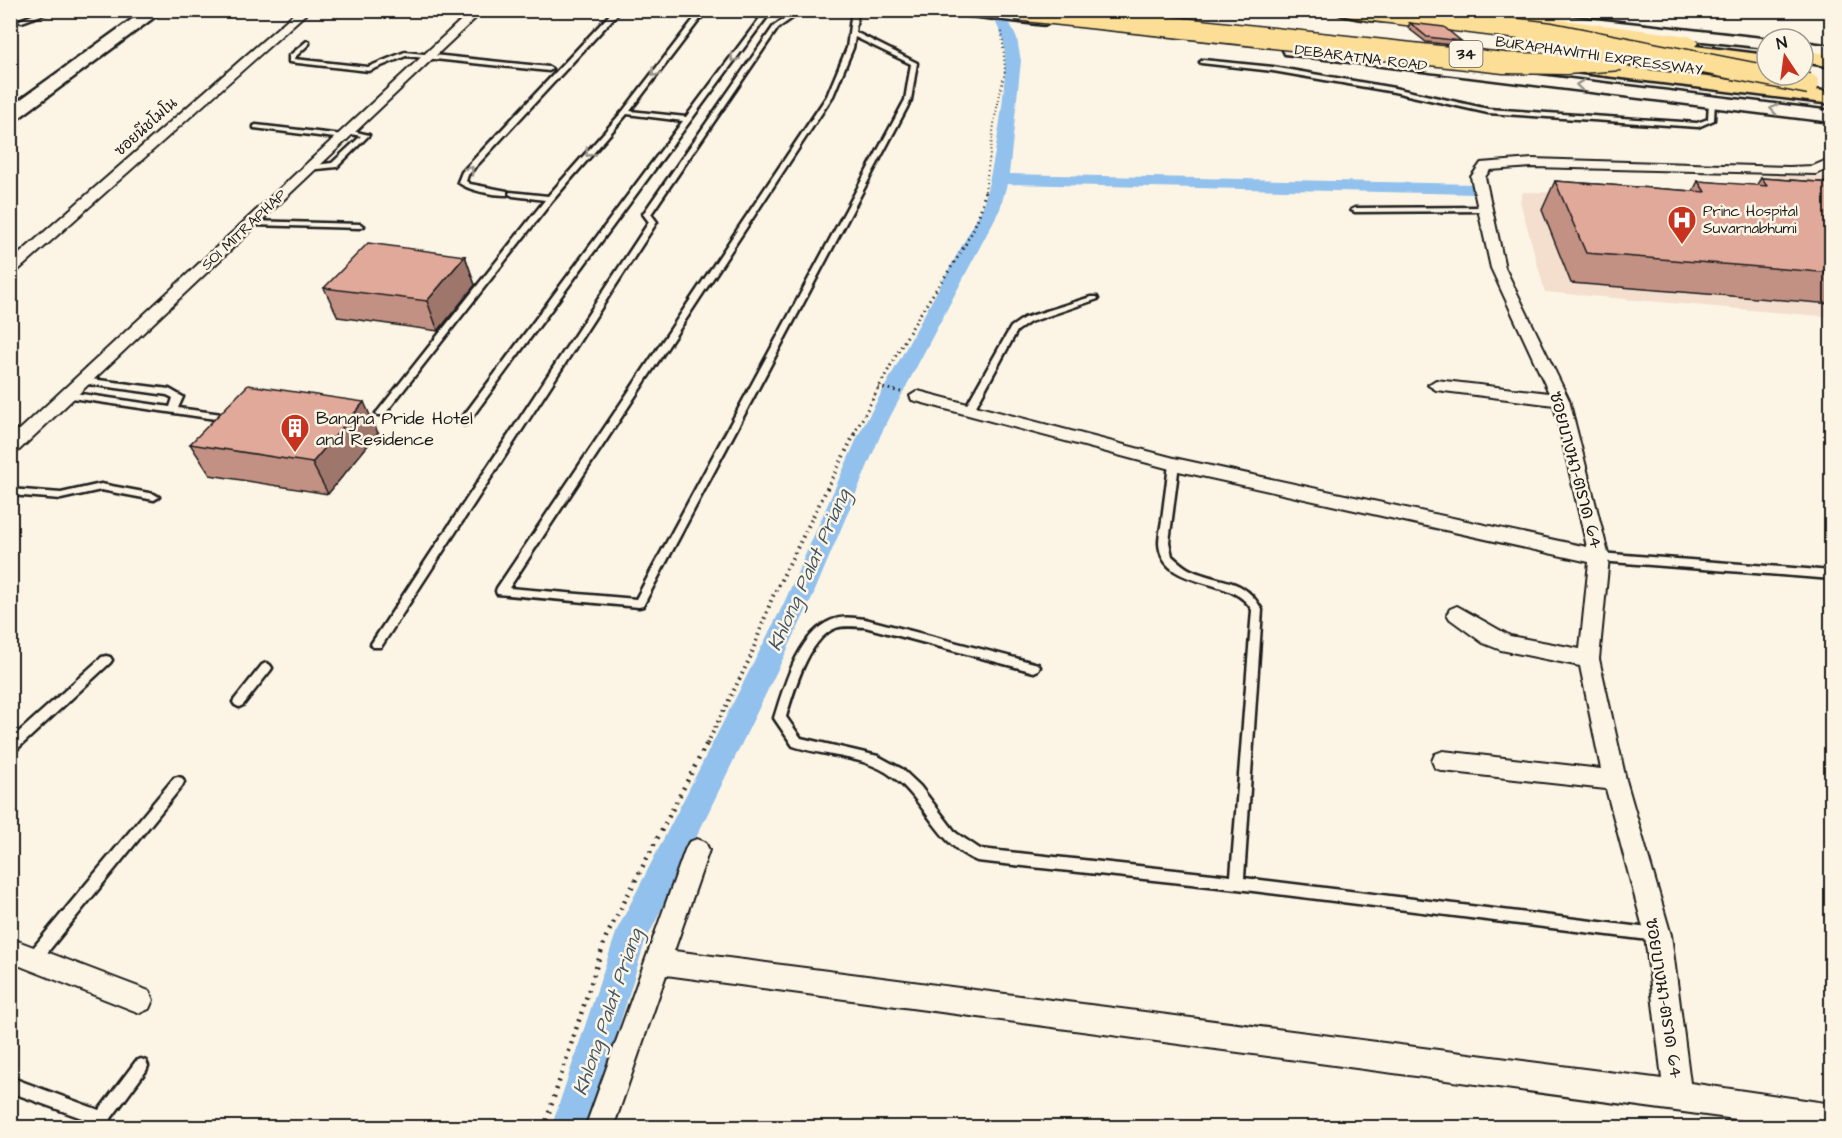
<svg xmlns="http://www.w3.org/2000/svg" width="1842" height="1138" font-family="'Architects Daughter','Playpen Sans Thai',sans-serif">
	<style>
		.built { fill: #f4dece }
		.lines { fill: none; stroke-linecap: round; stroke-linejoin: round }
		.canal { fill: #92c1ed; fill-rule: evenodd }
		.lane-casing { stroke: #1c1c1c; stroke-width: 5 }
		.street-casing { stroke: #1c1c1c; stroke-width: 4 }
		.secondary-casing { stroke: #1c1c1c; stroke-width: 5 }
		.highway-casing { stroke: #1c1c1c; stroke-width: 5 }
		.path-far3 { stroke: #1c1c1c; stroke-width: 2; stroke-dasharray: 1 3; stroke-linecap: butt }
		.path-far2 { stroke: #1c1c1c; stroke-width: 3; stroke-dasharray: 1.5 4; stroke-linecap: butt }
		.path-far1 { stroke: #1c1c1c; stroke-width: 4; stroke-dasharray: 1.5 4.5; stroke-linecap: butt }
		.path { stroke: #1c1c1c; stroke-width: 4.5; stroke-dasharray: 2 6; stroke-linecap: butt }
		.lane { fill: #fcf5e5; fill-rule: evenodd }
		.street { fill: #fcf5e5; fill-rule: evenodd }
		.secondary { fill: #fcf5e5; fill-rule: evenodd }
		.highway { fill: #fcde96; fill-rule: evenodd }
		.highway-bridge-casing { stroke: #1c1c1c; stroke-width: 23; stroke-linecap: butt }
		.highway-bridge { stroke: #fcde96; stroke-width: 20 }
		.wall { fill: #c29184; stroke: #1c1c1c; stroke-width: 1.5 }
		.shaded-wall { fill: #9e766c; stroke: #1c1c1c; stroke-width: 1.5 }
		.building { fill: #e1a99a; stroke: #1c1c1c; stroke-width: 1.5 }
		.oneway { stroke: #97938b }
		.labels { text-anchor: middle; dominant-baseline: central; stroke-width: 5; stroke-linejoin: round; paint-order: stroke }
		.far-street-label { font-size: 15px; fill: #1c1c1c; stroke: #fcf5e5 }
		.far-poi-label { font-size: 15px; fill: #1c1c1c; stroke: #fcf5e5; text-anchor: start }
		.shield { fill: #fcf5e5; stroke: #5f5d58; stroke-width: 1.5 }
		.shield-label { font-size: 16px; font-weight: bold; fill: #1c1c1c }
		.poi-label { font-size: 18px; fill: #1c1c1c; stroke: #fcf5e5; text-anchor: start }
		.street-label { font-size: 18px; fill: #1c1c1c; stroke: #fcf5e5 }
		.water-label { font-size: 20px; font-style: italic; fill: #455665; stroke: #fcf5e5 }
	</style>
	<rect width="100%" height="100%" fill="#fcf5e5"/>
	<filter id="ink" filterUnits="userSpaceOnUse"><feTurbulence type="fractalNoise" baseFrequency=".0167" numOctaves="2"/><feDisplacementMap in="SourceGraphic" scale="12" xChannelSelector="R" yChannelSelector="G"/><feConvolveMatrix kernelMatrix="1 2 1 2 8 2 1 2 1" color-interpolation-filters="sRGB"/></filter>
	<g filter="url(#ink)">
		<path class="built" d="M1769 175 1831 177V317L1545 292 1520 201 1523 192 1776 196Z"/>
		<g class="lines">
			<path class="canal" d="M990 10H1004L1017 39 1021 61 1009 174 1476 184 1485 189 1476 194 1007 184 1000 209 881 434 809 605 644 945 588 1128H551L617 930 783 605 859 434 982 209C993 173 1011 75 1003 40 1000 30 994 20 990 10Z"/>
			<g class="lane-casing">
				<path id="lane" d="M45 10H55L22 22 17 21Z
					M614 10H621L468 175 466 181 470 184 507 191V195C493 195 469 191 458 182L462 172Z
					M701 10H707L630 111 686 117 766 10H772L467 424 464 425 459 422 683 121 627 114 553 200 384 415H378L376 413 378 411 545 200 513 196 509 194 510 192 548 196 623 111Z
					M796 10H804L778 28 651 214 657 222 381 647H373L371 644 373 641 649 222 643 214 774 26Z
					M852 10H858L855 32 917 63 911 100 643 606 639 607 497 594 496 591 497 588 827 96 847 48ZM855 37 911 64 905 100 636 599 509 588 833 96 853 48Z
					M307 41 309 42V44L294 58V59L368 67 405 52 549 67 552 69 549 71 406 56 369 71 289 62V56Z
					M1203 60 1273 67 1394 88 1488 109 1697 123 1708 119 1709 101 1712 99 1715 101 1714 120 1698 127 1488 113 1394 92 1273 71 1201 63 1200 62Z
					M256 125 343 135 346 137 343 139 254 128V126Z
					M348 130 369 135 337 167 307 170V166L332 163 361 136 346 133V131Z
					M1483 207H1486V211L1355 212 1351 210 1355 208Z
					M249 221 360 224 364 226 360 228 252 225 248 223Z
					M1091 297H1097L1098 299 1030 322 1017 331 975 408 973 410H967L965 408 1011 327 1024 318Z
					M83 378 169 389 183 397 178 408 229 415 234 418 229 421 65 397 63 395 68 392 170 407 173 398 167 395 80 383V379Z
					M10 429 27 431 32 434 27 437 10 435Z
					M1174 461 1179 464 1169 542 1172 556C1178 561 1184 567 1191 570 1221 584 1244 576 1262 610L1244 878 1657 929 1662 930 1664 935 1662 940 1657 941 1237 889 977 861C938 846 925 800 893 777 865 755 825 757 793 746L776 721 774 718C784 687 798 633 832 620 843 616 854 618 865 619L1038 664 1040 667 1038 670 1034 672 865 627C856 627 845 625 836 628 808 638 794 691 786 717L801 738 878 756 902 769 920 786 956 833 980 849 1231 876 1252 610C1233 574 1162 592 1159 543 1159 536 1161 527 1162 520 1164 501 1167 483 1169 464Z
					M101 484 154 494 159 497 154 500 101 490 61 499 10 495V489L61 493Z
					M1599 553 1832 571V579L1599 561 1594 557Z
					M106 656 110 657 112 660 110 663 14 752 10 753V740L102 657Z
					M266 663 270 665 272 668 270 671 243 705 239 707 235 705 233 702 235 699 262 665Z
					M178 777 182 778 184 782 182 786 38 964 33 966 28 964 26 959 28 954 174 778Z
					M141 1059 146 1061 148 1066 146 1071 104 1128H87L90 1121 10 1092V1077L99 1110 136 1061Z"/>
			</g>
			<g class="street-casing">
				<path id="street" d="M298 10H310L15 273 10 274V262Z
					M472 10H484L16 453 10 455V439Z
					M1832 158V167L1816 174 1532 167 1490 170 1485 177 1505 268 1569 400 1609 557 1599 659 1626 780 1671 935 1690 1083 1832 1104V1128H1802L666 975 613 1128H585L685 850 689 842 697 839 705 842 709 850 674 951 1662 1079 1645 935 1606 789 1443 771 1435 768 1432 761 1435 754 1443 751 1601 769 1580 666 1501 650 1483 643 1450 619 1447 614 1450 609 1457 606 1510 636 1580 649 1589 562 1174 470 912 400 910 396 918 391 1174 458 1587 547 1554 405 1436 390 1428 385 1436 380 1549 393 1491 268 1471 177 1481 163 1532 159 1789 167 1813 166Z
					M10 938 149 991 153 1000 149 1009 140 1013 10 962Z"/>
			</g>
			<g class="secondary-casing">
				<path id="secondary" d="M145 10H164L16 120 10 121V107Z
					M953 10C973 10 1043 7 1054 20L1046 25 961 15Z
					M1456 10H1513L1771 39H1767V48L1464 15Z
					M1803 42 1832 46V56L1803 52Z
					M1291 45 1832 111V122L1285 54 1283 50 1285 46Z"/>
			</g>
			<g class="highway-casing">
				<path id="highway" d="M1333 10 1407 13 1409 17C1403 26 1340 19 1333 10Z
					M1532 16 1689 36 1699 42 1695 46 1767 55V67L1663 54 1653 48 1657 44 1525 26 1523 22 1525 18Z
					M1803 50 1832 55V67L1803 62Z
					M1565 60 1832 92V104L1558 70 1555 66 1558 62Z"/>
			</g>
			<path class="path-far3" d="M985 191 995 117 1005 71 1002 31"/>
			<path class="path-far2" d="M878 387 901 392
				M854 434C877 392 898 349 924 308 947 271 979 235 985 190"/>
			<path class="path-far1" d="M707 744 750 658 772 598 855 433"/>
			<path class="path" d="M544 1128 606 937 707 743"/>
			<use href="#lane" class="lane"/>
			<use href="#street" class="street"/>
			<use href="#secondary" class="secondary"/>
			<use href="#highway" class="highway"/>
			<g class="highway-bridge-casing">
				<path id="highway-bridge" d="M1016 10 1504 63 1566 64 1621 60
					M1366 10 1551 33 1809 84"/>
			</g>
			<use href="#highway-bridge" class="highway-bridge"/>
		</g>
		<path class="wall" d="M1410 23 1461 41 1460 46 1426 42 1408 28Z
			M1761 178 1832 183V304L1571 283 1542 210 1555 181 1693 191 1698 181 1756 186Z
			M465 256 475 285 438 331 338 317 324 288Z
			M378 433 328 494 210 475 190 444Z"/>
		<path class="shaded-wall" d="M465 256 475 285 438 331 427 301Z
			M364 402 378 433 328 494 312 463Z"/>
		<path class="building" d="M1410 23 1444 27 1461 41 1427 37Z
			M1761 178 1832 183V273L1586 253 1555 181 1705 192 1698 181 1767 186Z
			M368 243 465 256 427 301 324 288Z
			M248 385 364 402 312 463 190 444Z"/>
		<defs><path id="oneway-chevron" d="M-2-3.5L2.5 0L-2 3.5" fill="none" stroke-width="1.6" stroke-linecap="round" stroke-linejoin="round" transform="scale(1.5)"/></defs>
		<g class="oneway">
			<use href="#oneway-chevron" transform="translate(734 58) rotate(126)"/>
			<use href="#oneway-chevron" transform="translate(655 73) rotate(128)"/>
			<use href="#oneway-chevron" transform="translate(1580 85) rotate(-173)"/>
			<use href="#oneway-chevron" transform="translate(1774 109) rotate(-172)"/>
			<use href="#oneway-chevron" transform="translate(589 153) rotate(131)"/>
			<use href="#oneway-chevron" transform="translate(470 170) rotate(-51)"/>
		</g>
	</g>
	<defs>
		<g id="hospital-pin" transform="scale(1.5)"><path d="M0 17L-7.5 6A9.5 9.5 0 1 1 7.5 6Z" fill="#c8321e" stroke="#fcf5e5"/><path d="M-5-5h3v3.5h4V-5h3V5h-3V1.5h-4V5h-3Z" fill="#fff"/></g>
		<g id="building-pin" transform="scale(1.5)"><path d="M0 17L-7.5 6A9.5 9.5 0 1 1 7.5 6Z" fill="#c8321e" stroke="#fcf5e5"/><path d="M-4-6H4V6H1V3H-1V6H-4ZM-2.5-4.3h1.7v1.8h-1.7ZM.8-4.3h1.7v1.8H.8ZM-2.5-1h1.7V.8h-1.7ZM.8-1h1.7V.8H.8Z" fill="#fff"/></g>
	</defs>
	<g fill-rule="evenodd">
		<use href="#hospital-pin" x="1682" y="220"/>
		<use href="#building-pin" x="295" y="428"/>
	</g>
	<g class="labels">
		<g class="far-street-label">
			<text transform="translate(1599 56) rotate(8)">BURAPHAWITHI EXPRESSWAY</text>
			<text transform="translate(1361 58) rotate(7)">DEBARATNA ROAD</text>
			<text transform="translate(146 127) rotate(-42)">ซอยนีชโมโน</text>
			<text transform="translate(244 230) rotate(-43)">SOI MITRAPHAP</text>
		</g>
		<g class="far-poi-label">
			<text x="1703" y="211">Princ Hospital<tspan x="1703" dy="17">Suvarnabhumi</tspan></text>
		</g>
		<rect class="shield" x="1449.5" y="41" width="33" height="26" rx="4.5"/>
		<g class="shield-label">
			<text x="1466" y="54">34</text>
		</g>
		<g class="poi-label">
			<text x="316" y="418">Bangna Pride Hotel<tspan x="316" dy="21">and Residence</tspan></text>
		</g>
		<g class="street-label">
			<text transform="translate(1576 470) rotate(75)">ซอยบางนา-ตราด 64</text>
			<text transform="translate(1664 998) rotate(81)">ซอยบางนา-ตราด 64</text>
		</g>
		<g class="water-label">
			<text transform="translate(809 570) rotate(-66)">Khlong Palat Priang</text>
			<text transform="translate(608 1012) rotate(-71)">Khlong Palat Priang</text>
		</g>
	</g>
	<rect width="1842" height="1138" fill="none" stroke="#fcf5e5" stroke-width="36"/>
	<rect x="18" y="18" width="1806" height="1102" fill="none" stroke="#1c1c1c" stroke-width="2" filter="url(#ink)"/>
	<g transform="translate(1785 57) rotate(347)"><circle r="28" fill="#fcf5e5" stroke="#a29e95" stroke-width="1.5"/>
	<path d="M0-4.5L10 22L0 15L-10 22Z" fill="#c8321e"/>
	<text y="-9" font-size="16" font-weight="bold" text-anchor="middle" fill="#1c1c1c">N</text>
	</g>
</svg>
